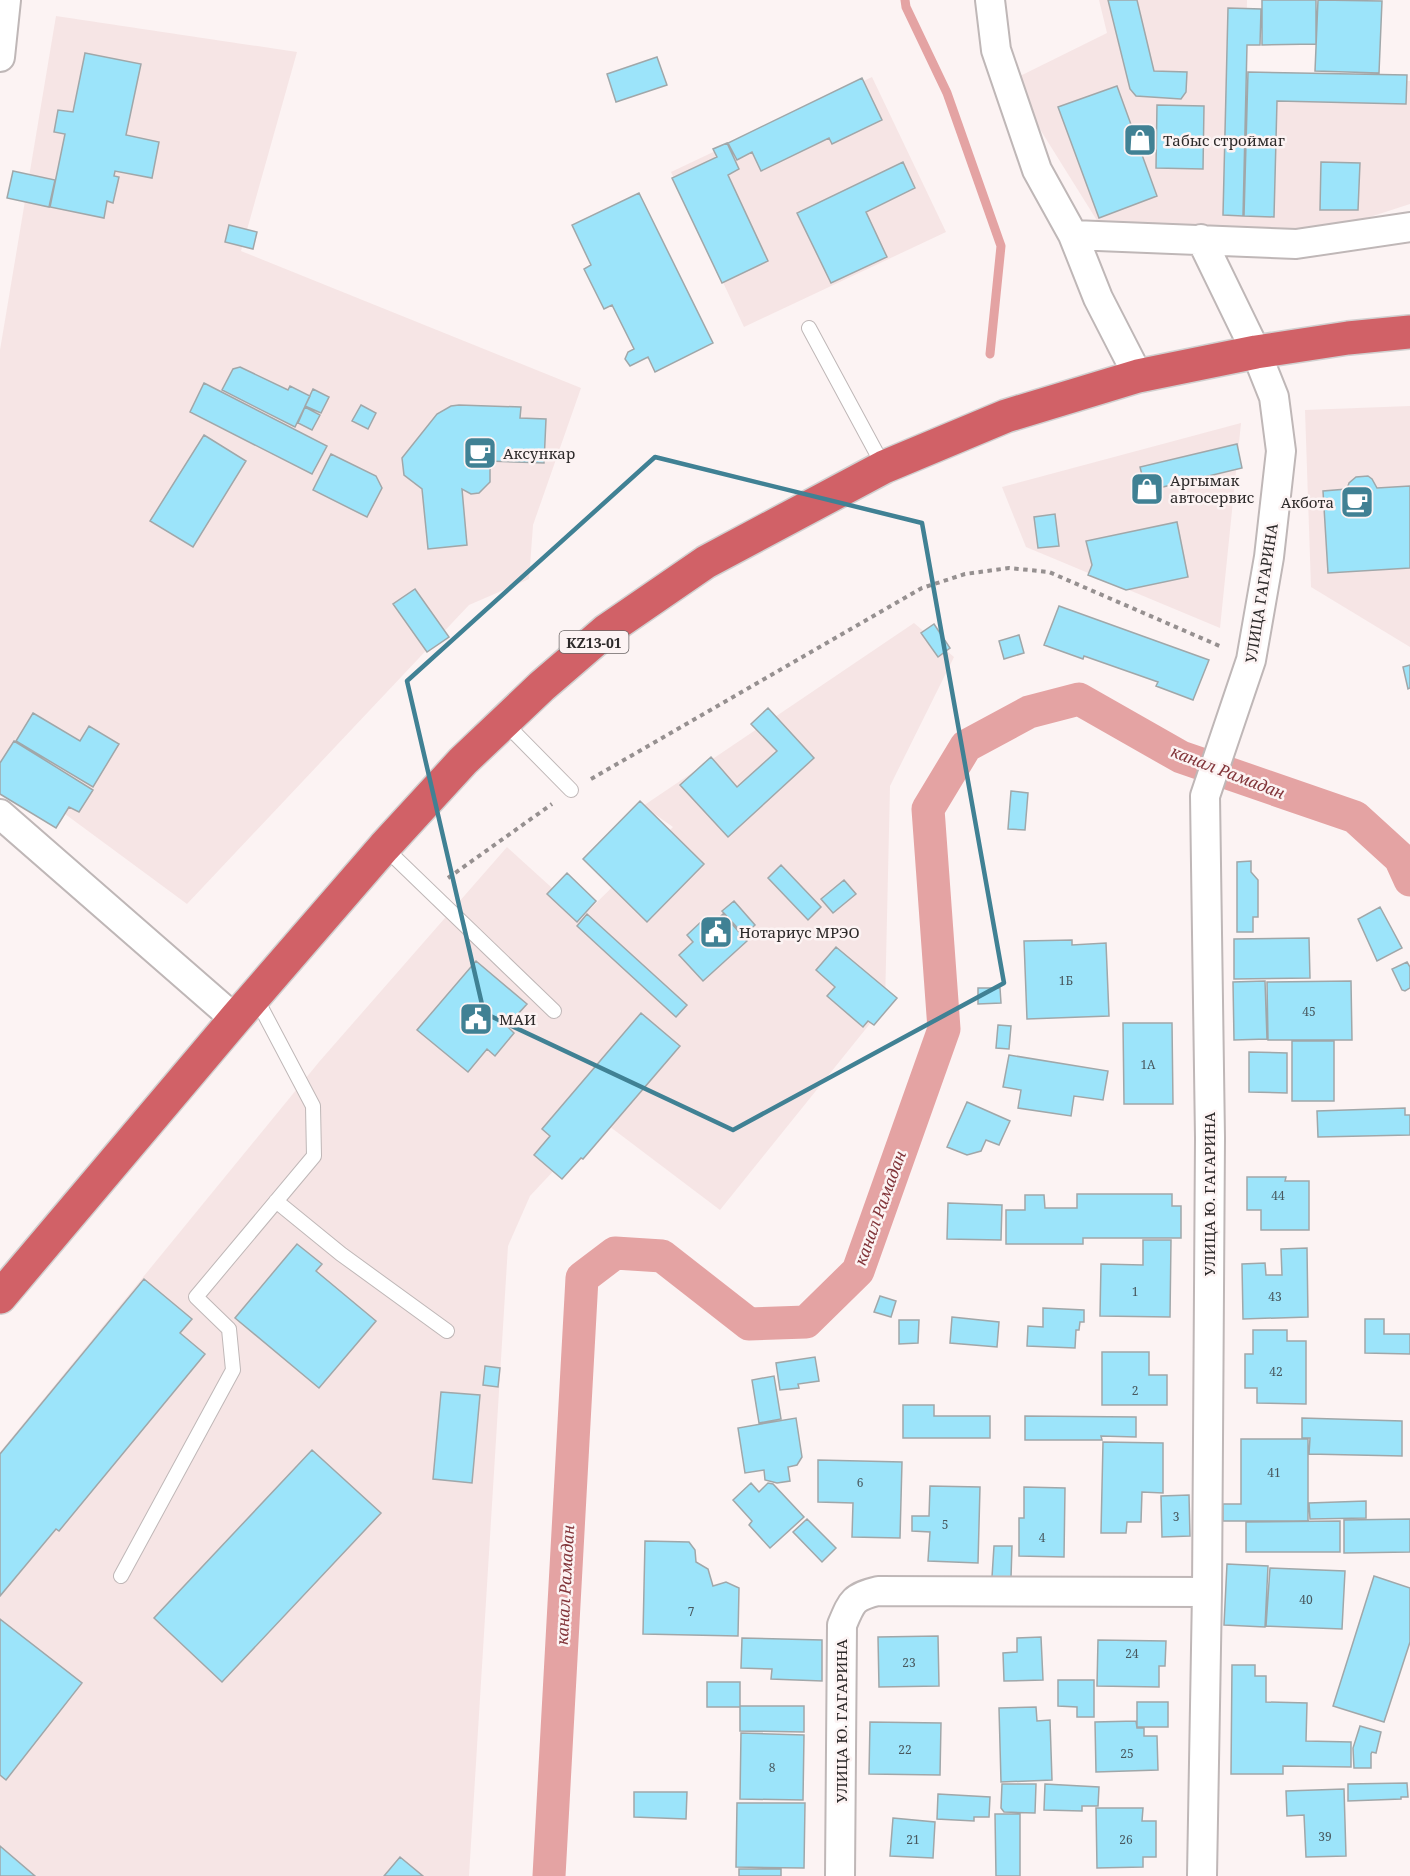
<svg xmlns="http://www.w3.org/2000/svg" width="1410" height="1876" font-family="'Noto Serif',serif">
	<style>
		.built { fill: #f6e5e5 }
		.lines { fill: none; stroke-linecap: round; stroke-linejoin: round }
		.stream { stroke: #e4a3a3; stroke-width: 9 }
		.canal { stroke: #e4a3a3; stroke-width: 33 }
		.building { fill: #9ce4fa; stroke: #a0a7a9; stroke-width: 1.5 }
		.lane-casing { stroke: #bfb7b7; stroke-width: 16 }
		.street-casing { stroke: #bfb7b7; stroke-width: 32 }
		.highway-casing { stroke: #d1d0d0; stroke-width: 36 }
		.path { stroke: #969090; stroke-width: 4; stroke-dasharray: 4.5 4.5; stroke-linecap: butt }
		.lane { stroke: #fff; stroke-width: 14 }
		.street { stroke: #fff; stroke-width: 28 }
		.highway { stroke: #d16167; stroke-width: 33 }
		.marked { fill: none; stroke: #408194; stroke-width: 4.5; stroke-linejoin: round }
		.labels { text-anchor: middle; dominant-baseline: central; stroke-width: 5; stroke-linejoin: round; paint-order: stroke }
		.number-label { font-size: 12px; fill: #49585e }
		.shield { fill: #fcf3f3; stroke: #6b6666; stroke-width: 1.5 }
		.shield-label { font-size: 14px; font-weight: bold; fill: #2d2a2a }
		.poi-label { font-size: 15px; fill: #2d2a2a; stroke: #fcf3f3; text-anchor: start }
		.street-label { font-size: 15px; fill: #2d2a2a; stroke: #fcf3f3 }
		.water-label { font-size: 16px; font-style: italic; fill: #82353a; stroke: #fcf3f3 }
	</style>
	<rect width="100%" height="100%" fill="#fcf3f3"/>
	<path class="built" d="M1099 0H1247L1246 75 1410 81V204L1339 227 1241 232 1101 227 1010 81 1107 33Z
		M56 16 297 52 241 251 581 388 533 525 529 579 469 605 187 904 0 766V350Z
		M872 77 946 232 744 327 671 172Z
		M1410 406V647L1311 587 1305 410Z
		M1241 423 1220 628 1026 547 1002 487Z
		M914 623 954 657 890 786 885 1005 720 1210 601 1120 530 1196 508 1246 469 1876H0V1452L319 1062 507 847 583 916 673 827 643 806Z"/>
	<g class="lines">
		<path class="stream" d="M905 0 906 7 947 93 1001 246 990 354"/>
		<path class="canal" d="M549 1876 582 1278 615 1253 662 1256 749 1324 806 1322 858 1271 944 1029 928 809 966 746 1029 712 1079 699 1181 757 1355 817 1400 858 1410 880"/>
	</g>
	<path class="building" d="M1108 0H1137L1154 71 1187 72 1186 92 1181 99 1136 96 1130 89Z
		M1262 0H1316V44L1262 45Z
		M1318 0 1382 1 1379 73 1315 71Z
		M1228 8 1261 9 1260 45H1247L1243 216 1223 215Z
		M85 53 141 64 126 135 159 142 152 178 115 171 114 176 119 177 113 203 107 201 104 218 50 207 65 134 54 132 58 110 73 112Z
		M657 57 667 85 616 102 607 74Z
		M1248 72 1407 75 1406 104 1277 101 1274 217 1244 216Z
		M862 78 882 120 832 144 829 138 761 171 752 152 737 160 728 143Z
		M1117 86 1157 196 1099 218 1058 107Z
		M1157 105 1204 106 1203 169 1156 168Z
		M727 143 739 169 728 175 768 261 722 283 672 178 717 157 713 149Z
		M903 162 915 188 866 212 887 257 831 283 797 213Z
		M1321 162 1360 163 1358 210H1320Z
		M13 171 55 180 49 207 7 198Z
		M639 193 713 343 655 372 648 357 630 366 625 359 628 352 634 349 612 305 604 309 584 269 591 265 572 225Z
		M229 225 257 232 253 249 225 242Z
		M240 367 288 390 290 386 310 396 295 427 222 390 233 369Z
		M204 383 327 446 312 474 190 412Z
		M313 389 329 397 321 413 305 406Z
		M361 405 376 413 368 429 352 421Z
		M459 405 521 407 520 418 546 419 544 463 488 461 490 467V482L479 493 471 494 462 489 467 545 428 549 422 489 404 475 402 458 437 414 451 406Z
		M305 407 320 415 312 430 298 423Z
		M204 435 246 461 193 547 150 521Z
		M1237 444 1242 468 1146 491 1140 467Z
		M331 454 376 476 382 488 367 517 313 490Z
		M1368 476 1372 479 1377 488 1410 486V568L1328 573 1323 491 1347 489 1349 483 1356 477Z
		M1055 514 1059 546 1038 548 1034 517Z
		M1177 522 1188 577 1126 590 1088 575 1092 565 1086 541Z
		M415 589 449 637 427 652 393 604Z
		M1059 606 1209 660 1193 700 1156 686 1158 682 1084 656 1083 659 1044 645Z
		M934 624 950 648 938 657 921 633Z
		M1019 635 1024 653 1004 659 999 641Z
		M1410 665V688L1408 689 1403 667Z
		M768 708 814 758 728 837 680 785 711 757 737 787 777 751 751 724Z
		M33 713 80 741 89 726 119 744 93 787 16 741Z
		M14 741 93 790 79 812 69 807 56 828 0 794V763Z
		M1011 791 1028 793 1025 830 1008 829Z
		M640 801 704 864 647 922 583 859Z
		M1251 861V872L1258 880V917H1253V932H1237V862Z
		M781 865 821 907 808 920 768 878Z
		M567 873 596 901 577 922 547 894Z
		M844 880 856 894 833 913 821 899Z
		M734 901 755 925 744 935 722 911Z
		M1380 907 1402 948 1377 961 1358 919Z
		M587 914 687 1005 676 1017 577 926Z
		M723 914 747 941 703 981 679 955 693 942 687 935 704 919 710 926Z
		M1309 938 1310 978 1234 979V939Z
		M1072 940V945L1106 943 1109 1016 1027 1019 1024 941Z
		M836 947 897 998 874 1025 868 1021 863 1027 827 996 835 987 816 970Z
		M476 961 527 1004 507 1026 514 1033 495 1056 487 1049 468 1072 417 1030Z
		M1407 962 1410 967V988L1405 991 1402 990 1392 969Z
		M1265 981 1267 1039 1234 1040 1233 982Z
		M1351 981 1352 1040H1268L1267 982Z
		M978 988H1000L1001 1003 978 1004Z
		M641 1013 680 1046 583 1159 581 1158 562 1179 534 1155 550 1136 542 1129Z
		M1123 1023H1172L1173 1104H1124Z
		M998 1025 1011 1026 1009 1049 996 1048Z
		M1292 1041H1334V1101H1292Z
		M1249 1052 1287 1053V1093L1249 1092Z
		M1009 1055 1108 1071 1103 1100 1074 1096 1071 1116 1018 1108 1021 1090 1003 1087Z
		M967 1102 1010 1121 999 1145 986 1140 981 1151 967 1155 947 1147Z
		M1405 1108V1115H1410V1135L1318 1137 1317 1111Z
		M1247 1177H1286L1285 1181H1309V1230H1261V1210H1247Z
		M1077 1194H1172V1206H1181V1238H1083V1244H1006V1210H1025V1195H1044L1045 1208H1077Z
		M948 1203 1002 1205 1001 1240 947 1239Z
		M1143 1240H1171L1170 1317 1100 1316 1101 1264 1143 1265Z
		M297 1244 322 1264 316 1271 376 1321 319 1388 235 1318Z
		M1307 1248 1308 1317 1243 1319 1242 1264 1265 1263 1266 1275H1282L1281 1249Z
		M144 1279 192 1319 180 1333 205 1354 59 1531 56 1529 0 1596V1454Z
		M880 1296 896 1301 891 1317 874 1312Z
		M1043 1308 1084 1310V1322H1080L1079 1330H1076L1075 1348 1027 1346 1028 1326 1043 1327Z
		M952 1317 999 1322 997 1347 950 1343Z
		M1365 1319H1384V1334H1410V1354L1365 1353Z
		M899 1320H919L918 1343 899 1344Z
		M1253 1330H1287V1341H1306V1404L1257 1403V1388H1245V1354H1253Z
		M1102 1352H1149V1375H1167V1405H1102Z
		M815 1357 819 1381 798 1384 799 1388 780 1390 776 1363Z
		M485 1366 500 1368 498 1387 483 1385Z
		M774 1376 781 1419 759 1423 752 1380Z
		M441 1392 480 1395 472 1483 433 1479Z
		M903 1405H934V1416H990V1438H903Z
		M1025 1416 1136 1417V1437L1101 1436 1102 1440H1025Z
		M796 1418 802 1457 797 1465 788 1467 790 1481 777 1483 765 1480 764 1470 745 1473 738 1428Z
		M1302 1418 1402 1421V1456L1309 1454 1310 1438H1302Z
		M1241 1439H1308V1521H1223V1504H1241Z
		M1103 1442 1163 1443V1493L1142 1492 1141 1522H1127L1126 1533H1101Z
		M312 1450 381 1513 222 1682 154 1618Z
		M818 1460 902 1462 900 1538 852 1537 853 1503 818 1502Z
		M751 1483 759 1492 768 1483 773 1484 804 1517 770 1548 749 1525 752 1521 733 1500Z
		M930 1486 980 1487 978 1563 928 1561 930 1532 912 1531V1516H929Z
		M1024 1487 1065 1488 1064 1557 1019 1556V1518H1024Z
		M1189 1495 1190 1536 1162 1537 1161 1496Z
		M1366 1501V1518L1310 1519 1309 1503Z
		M807 1519 836 1548 822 1562 793 1532Z
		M1410 1519V1552L1344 1553V1520Z
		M1340 1521V1552H1246V1522Z
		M645 1541 689 1542 695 1550 696 1562 708 1569 713 1586 726 1582 739 1588 738 1636 643 1634Z
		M994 1546H1012L1011 1578 992 1577Z
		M1227 1564 1268 1566 1265 1627 1224 1625Z
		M1270 1568 1345 1571 1342 1629 1266 1626Z
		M1374 1576 1410 1588V1642L1384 1722 1333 1706Z
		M0 1619 82 1683 6 1780 0 1775Z
		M938 1636 939 1686 879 1687 878 1637Z
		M1041 1637 1043 1680 1004 1681 1003 1653 1017 1652V1638Z
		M742 1638 822 1640V1681L771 1679 772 1669 741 1668Z
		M1098 1640 1166 1641 1165 1666H1159V1687L1097 1686Z
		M1232 1665H1255V1676H1266V1702L1307 1703 1306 1741 1351 1742V1767L1283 1766V1774H1231Z
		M1058 1680H1094V1717H1077V1707L1058 1706Z
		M707 1682H740V1707H707Z
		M1137 1702H1168V1727H1137Z
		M740 1706H804V1732L740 1731Z
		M1036 1707 1037 1721 1050 1720 1052 1780 1001 1782 999 1708Z
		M1136 1721 1137 1728H1144V1736H1157L1158 1770 1096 1772 1095 1722Z
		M870 1722 941 1723 940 1775 869 1774Z
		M1360 1726 1381 1732 1376 1753 1372 1752 1371 1754V1768H1354L1353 1748Z
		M741 1733 804 1735 803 1800 740 1799Z
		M1407 1783 1408 1797H1401V1799L1348 1801V1784Z
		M1002 1784H1036L1035 1813 1004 1812 1001 1808Z
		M1045 1784 1099 1787 1098 1806H1082V1811L1044 1810Z
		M1344 1789 1346 1856 1306 1857 1304 1815 1287 1816 1286 1791Z
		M634 1792H687L686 1819 634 1817Z
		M938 1794 990 1797 989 1817H974V1821L937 1819Z
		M737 1803H805L804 1868 736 1867Z
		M1096 1808H1143L1142 1821H1156V1857H1143V1867L1097 1868Z
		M995 1814H1020V1876H996Z
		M893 1818 935 1822 933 1858 890 1856Z
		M0 1846 35 1876H0Z
		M400 1857 423 1876H384Z
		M739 1869H781V1876H739Z"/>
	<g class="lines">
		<g class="lane-casing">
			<path id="lane" d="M809 328 884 467
				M504 722 571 790
				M384 847 554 1011
				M276 1201 341 1254 447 1331
				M121 1576 233 1370 229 1329 196 1297 314 1156 313 1106 255 996"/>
		</g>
		<g class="street-casing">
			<path id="street" d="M990 0 996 50 1037 170 1073 235 1098 298 1138 376
				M0 57 6 0
				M1073 235 1296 244 1410 227
				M1201 239 1256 352 1274 397 1281 451 1269 557 1251 660 1205 796 1210 1138 1207 1592 1202 1876
				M0 814 235 1019
				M840 1876 842 1625C852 1601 853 1597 878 1591L1207 1592"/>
		</g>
		<g class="highway-casing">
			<path id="highway" d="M0 1297 235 1019 384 847 463 761 542 686 607 630 706 562 884 467 1006 416 1138 376 1256 352 1348 338 1410 332"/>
		</g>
		<path class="path" d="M591 779 922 588 965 574 1009 568 1049 572 1222 647
			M448 878 552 804"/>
		<use href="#lane" class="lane"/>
		<use href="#street" class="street"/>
		<use href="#highway" class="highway"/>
	</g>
	<path class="marked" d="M655 457 922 523 1004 983 733 1130 484 1013 407 681Z"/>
	<defs>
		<g id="shop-square" transform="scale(1.725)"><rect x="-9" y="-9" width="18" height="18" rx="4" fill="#408194" stroke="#fcf3f3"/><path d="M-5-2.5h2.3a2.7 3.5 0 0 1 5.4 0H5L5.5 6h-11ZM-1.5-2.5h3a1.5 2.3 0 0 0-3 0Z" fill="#fff"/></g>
		<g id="cafe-square" transform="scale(1.725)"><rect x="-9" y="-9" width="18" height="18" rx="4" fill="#408194" stroke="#fcf3f3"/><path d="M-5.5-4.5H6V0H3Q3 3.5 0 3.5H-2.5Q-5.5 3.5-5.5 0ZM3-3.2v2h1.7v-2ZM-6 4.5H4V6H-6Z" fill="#fff"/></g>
		<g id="civic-square" transform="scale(1.725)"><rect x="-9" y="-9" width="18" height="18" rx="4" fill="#408194" stroke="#fcf3f3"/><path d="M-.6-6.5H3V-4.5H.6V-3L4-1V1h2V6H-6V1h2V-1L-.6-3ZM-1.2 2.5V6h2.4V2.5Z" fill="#fff"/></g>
	</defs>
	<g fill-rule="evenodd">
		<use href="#shop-square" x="1140" y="140"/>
		<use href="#cafe-square" x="480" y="453"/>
		<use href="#shop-square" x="1147" y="489"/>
		<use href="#cafe-square" x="1357" y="502"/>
		<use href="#civic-square" x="716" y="932"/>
		<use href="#civic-square" x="476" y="1019"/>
	</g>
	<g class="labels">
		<g class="number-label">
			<text x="1066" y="980">1Б</text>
			<text x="1309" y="1011">45</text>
			<text x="1148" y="1064">1А</text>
			<text x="1278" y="1195">44</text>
			<text x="1135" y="1291">1</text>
			<text x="1275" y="1296">43</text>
			<text x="1276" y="1371">42</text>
			<text x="1135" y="1390">2</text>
			<text x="1274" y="1472">41</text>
			<text x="860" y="1482">6</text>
			<text x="1176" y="1516">3</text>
			<text x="945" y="1524">5</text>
			<text x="1042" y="1537">4</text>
			<text x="1306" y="1599">40</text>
			<text x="691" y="1611">7</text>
			<text x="1132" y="1653">24</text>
			<text x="909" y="1662">23</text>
			<text x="905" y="1749">22</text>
			<text x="1127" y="1753">25</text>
			<text x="772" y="1767">8</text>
			<text x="1325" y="1836">39</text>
			<text x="913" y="1839">21</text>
			<text x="1126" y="1839">26</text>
		</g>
		<rect class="shield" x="559.5" y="631" width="69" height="22" rx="4.5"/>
		<g class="shield-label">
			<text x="594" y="642">KZ13-01</text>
		</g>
		<g class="poi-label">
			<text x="1163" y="140">Табыс строймаг</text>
			<text x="503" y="453">Аксункар</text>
			<text x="1170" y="480">Аргымак<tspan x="1170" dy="17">автосервис</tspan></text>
			<text x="1334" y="502" text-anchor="end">Акбота</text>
			<text x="739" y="932">Нотариус МРЭО</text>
			<text x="499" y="1019">МАИ</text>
		</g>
		<g class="street-label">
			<text transform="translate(1261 593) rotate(-81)">УЛИЦА ГАГАРИНА</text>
			<text transform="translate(1209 1194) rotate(-90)">УЛИЦА Ю. ГАГАРИНА</text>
			<text transform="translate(841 1721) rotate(-90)">УЛИЦА Ю. ГАГАРИНА</text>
		</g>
		<g class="water-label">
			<text transform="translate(1228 772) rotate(21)">канал Рамадан</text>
			<text transform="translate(880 1208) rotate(-70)">канал Рамадан</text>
			<text transform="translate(565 1585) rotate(-87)">канал Рамадан</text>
		</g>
	</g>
</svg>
